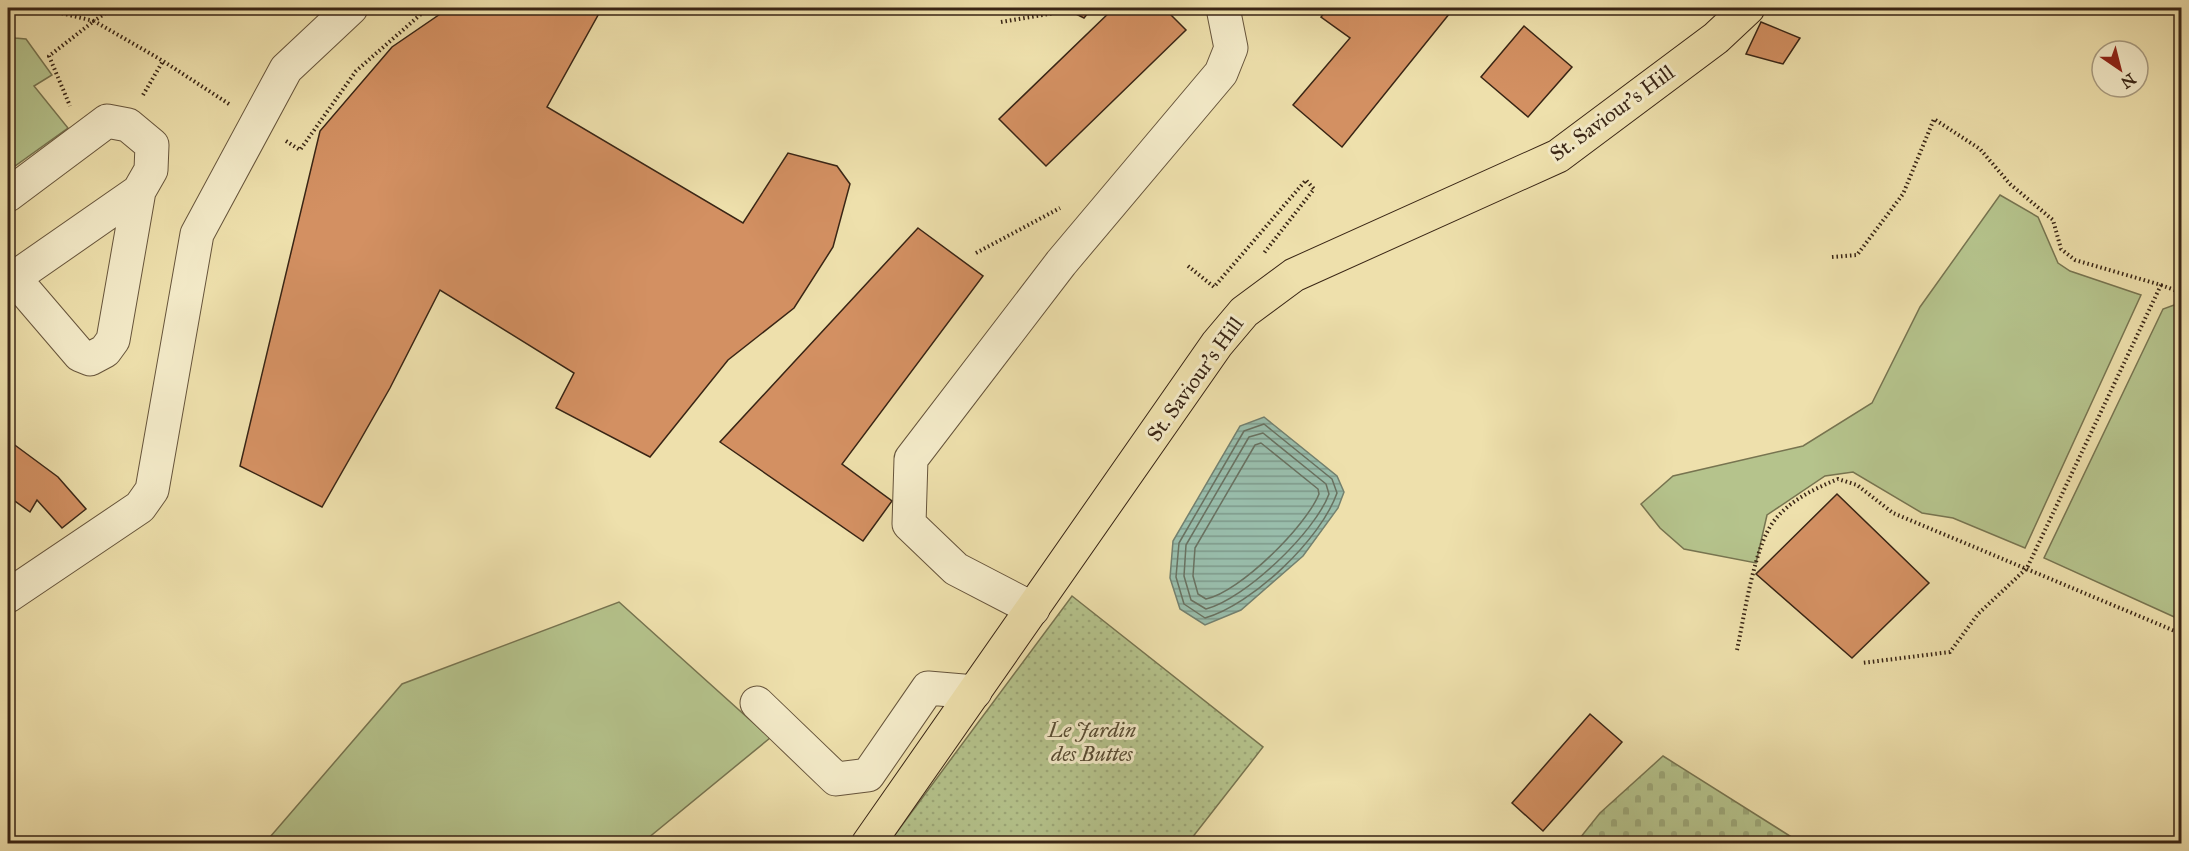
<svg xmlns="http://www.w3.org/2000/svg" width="2189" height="851" font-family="'IM FELL Great Primer',serif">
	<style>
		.green { fill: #b5c38c; stroke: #777450; stroke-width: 1.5 }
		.cemetery { fill: url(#cemetery-stones); stroke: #777450; stroke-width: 1.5 }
		.park { fill: url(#park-dots); stroke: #777450; stroke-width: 1.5 }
		.water { fill: url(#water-rules); stroke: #73806f; stroke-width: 1.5 }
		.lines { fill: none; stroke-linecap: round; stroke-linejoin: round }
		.shore { stroke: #697160; stroke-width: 1.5 }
		.building { fill: #d39062; stroke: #392515; stroke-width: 1.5 }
		.minor-casing { stroke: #66543b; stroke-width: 35 }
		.major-casing { stroke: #392515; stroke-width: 35 }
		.path { stroke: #392515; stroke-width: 4; stroke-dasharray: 1.5 3; stroke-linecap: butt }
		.minor { stroke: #f4ebc9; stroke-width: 33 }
		.major { stroke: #eee0ac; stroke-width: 33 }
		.labels { text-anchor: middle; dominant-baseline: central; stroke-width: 6; stroke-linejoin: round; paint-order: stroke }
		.street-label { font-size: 21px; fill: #392515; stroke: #f4ebc9 }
		.park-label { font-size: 21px; font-style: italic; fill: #584c33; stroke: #f4ebc9 }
	</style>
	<defs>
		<pattern id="cemetery-stones" width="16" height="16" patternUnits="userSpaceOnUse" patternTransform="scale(1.5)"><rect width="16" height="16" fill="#b5c38c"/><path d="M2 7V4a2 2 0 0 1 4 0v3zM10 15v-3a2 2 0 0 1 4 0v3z" fill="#9ca778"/></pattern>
		<pattern id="park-dots" width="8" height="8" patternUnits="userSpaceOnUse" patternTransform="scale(1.5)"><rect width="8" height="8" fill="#b5c38c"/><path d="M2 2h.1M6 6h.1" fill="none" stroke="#9ca778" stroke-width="1.8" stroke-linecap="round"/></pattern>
		<pattern id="water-rules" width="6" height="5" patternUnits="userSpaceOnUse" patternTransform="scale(1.5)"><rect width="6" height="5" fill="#99bdab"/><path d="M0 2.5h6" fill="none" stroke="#7e998a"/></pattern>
	</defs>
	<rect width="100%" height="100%" fill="#eee0ac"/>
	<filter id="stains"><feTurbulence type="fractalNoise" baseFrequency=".00333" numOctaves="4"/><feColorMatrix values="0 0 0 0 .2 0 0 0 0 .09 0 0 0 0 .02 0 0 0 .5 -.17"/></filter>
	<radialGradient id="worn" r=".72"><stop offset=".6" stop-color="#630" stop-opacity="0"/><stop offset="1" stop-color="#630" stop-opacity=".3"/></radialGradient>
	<path class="green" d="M8 24 15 38 26 39 52 75 34 86 68 128 8 171Z
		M2000 195 2038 217 2058 263 2070 271 2141 295 2025 548 1953 518 1922 513 1853 472 1825 476 1767 515 1756 563 1684 549 1660 528 1641 504 1673 476 1803 446 1872 403 1920 307Z
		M2174 305 2182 307 2181 620 2044 558 2163 309Z
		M619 602 770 738 642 843 264 844 402 684Z"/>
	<path class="cemetery" d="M1663 756 1801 843H1576L1600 813Z"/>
	<path class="park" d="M1072 596 1263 747 1188 843 888 844Z"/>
	<path class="water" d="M1264 417 1337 476 1344 492 1338 508 1303 556 1241 610 1205 625 1180 609 1170 578 1173 541 1240 426Z"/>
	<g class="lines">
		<path class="shore" d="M1264 424 1332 479 1337 493C1321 539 1252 605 1205 618L1184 604 1176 577 1179 543 1244 431Z
			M1263 433 1326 484 1329 494C1315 532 1245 599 1206 609L1191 600 1184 576 1186 545 1249 437Z
			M1261 443 1318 489 1319 494C1306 526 1240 592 1206 599L1198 594 1193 576 1195 548 1255 445Z"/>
	</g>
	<path class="building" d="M449 8H602L547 107 743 223 788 153 837 166 850 184 833 247 794 308 728 360 650 457 556 408 574 373 440 290 390 388 322 507 240 466 320 131 392 47Z
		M1064 8H1092L1084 18Z
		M1114 8H1164L1186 30 1046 166 999 119Z
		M1328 8H1454L1342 147 1293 105 1350 38 1321 17Z
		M1761 22 1800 38 1783 64 1746 54Z
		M1524 26 1572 67 1528 117 1481 77Z
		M918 228 983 276 842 464 892 501 863 541 720 442Z
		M8 440 58 477 86 509 62 528 37 500 30 512 8 496Z
		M1837 494 1929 583 1852 658 1756 574Z
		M1590 714 1622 742 1543 831 1512 803Z"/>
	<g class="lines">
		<g class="minor-casing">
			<path id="minor" d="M8 195 107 121 128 125 152 145 151 170 139 191 14 278 8 275
				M14 278 80 355 90 359 105 351 113 340 139 191
				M8 596 140 507 152 490 197 234 286 69 351 8
				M1033 609 956 569 909 524 911 459 1061 263 1221 73 1231 48 1223 8
				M757 703 836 779 868 775 928 688 975 692"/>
		</g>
		<g class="major-casing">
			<path id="major" d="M868 844 1217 344 1244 312 1294 275 1558 156 1716 38 1748 8"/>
		</g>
		<path class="path" d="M40 8 94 21 49 56 70 106
			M113 8 94 21 163 61 229 104
			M1001 22 1061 12
			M143 95 163 61
			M286 141 300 150 356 71 428 8
			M976 253 1060 208
			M1832 257 1857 255 1903 194 1934 119 1980 149 2010 184 2053 220 2061 249 2075 260 2161 285 2027 568 1978 614 1950 652 1862 663
			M1188 266 1214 287 1306 180 1314 189 1264 253
			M2161 285 2182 293
			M1737 650C1744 618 1754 546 1774 521 1790 500 1814 489 1838 479L1857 485 1893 513 2182 634"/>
		<use href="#minor" class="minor"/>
		<use href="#major" class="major"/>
	</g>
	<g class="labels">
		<g class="street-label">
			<text transform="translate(1612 113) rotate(-36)">St. Saviour's Hill</text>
			<text transform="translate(1195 379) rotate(-54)">St. Saviour's Hill</text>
		</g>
		<g class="park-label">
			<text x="1092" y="730">Le Jardin<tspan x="1092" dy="24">des Buttes</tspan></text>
		</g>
	</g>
	<rect width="2189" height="851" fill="none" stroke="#eee0ac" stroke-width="30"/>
	<rect x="9" y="9" width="2171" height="833" fill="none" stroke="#392515" stroke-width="3"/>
	<rect x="15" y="15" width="2159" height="821" fill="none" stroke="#392515" stroke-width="1.5"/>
	<g transform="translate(2120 69) rotate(145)"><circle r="28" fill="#f4ebc9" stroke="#a99c81" stroke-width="1.5"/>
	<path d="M0-4.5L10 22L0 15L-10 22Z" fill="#8f2418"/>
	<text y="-9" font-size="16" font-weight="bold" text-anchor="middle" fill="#392515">N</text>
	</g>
	<rect width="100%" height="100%" filter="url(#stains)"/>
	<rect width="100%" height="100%" fill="url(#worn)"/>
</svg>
